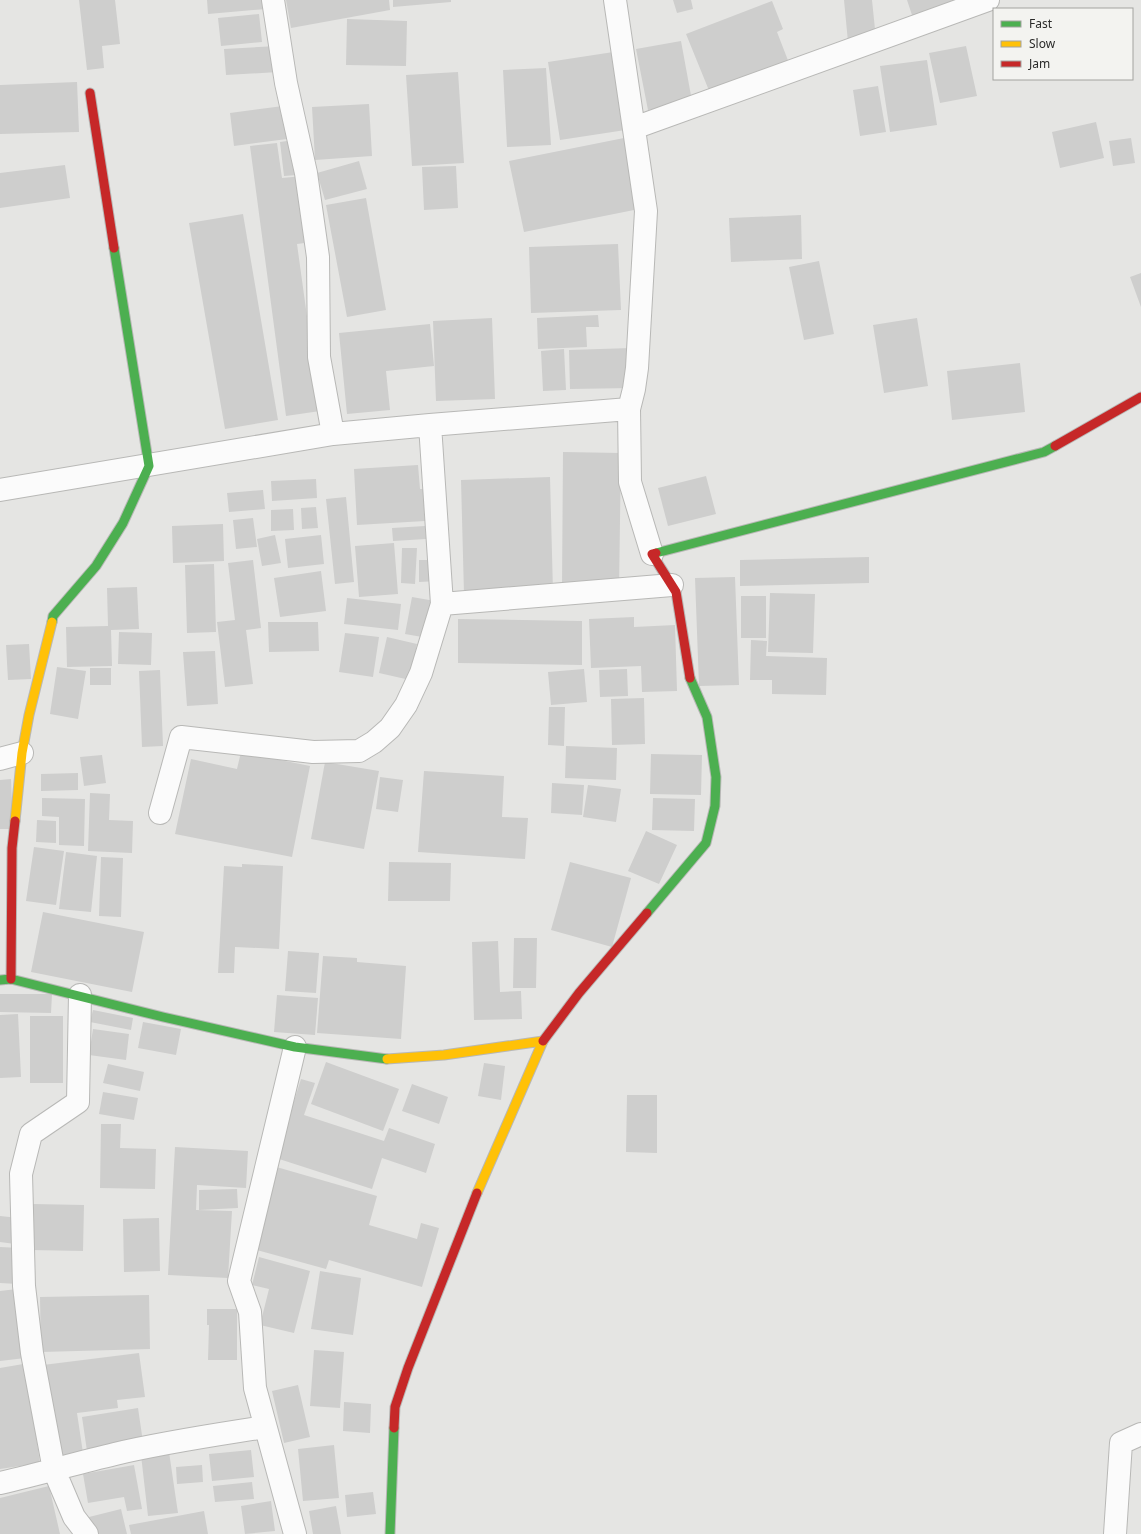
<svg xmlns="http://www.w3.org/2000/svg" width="1141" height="1534" font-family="'Noto Sans',sans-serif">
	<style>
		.building { fill: #cececd }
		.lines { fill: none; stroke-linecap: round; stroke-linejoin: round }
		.street-casing { stroke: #b8b8b6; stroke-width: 24 }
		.fast-casing { stroke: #b8b8b6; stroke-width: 11 }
		.slow-casing { stroke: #b8b8b6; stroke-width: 11 }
		.jam-casing { stroke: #b8b8b6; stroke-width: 11 }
		.street { stroke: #fbfbfb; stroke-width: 22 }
		.fast { stroke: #4caf50; stroke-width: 9 }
		.slow { stroke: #ffc107; stroke-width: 9 }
		.jam { stroke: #c62828; stroke-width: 9 }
	</style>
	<rect width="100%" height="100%" fill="#e5e5e3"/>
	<path class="building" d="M79 0H115L120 44 102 46 104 68 87 70Z
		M207 0H266V9L208 14Z
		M286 0H389L390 10 291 28Z
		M393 0H451V2L393 7Z
		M673 0H691L693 9 677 13Z
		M844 0H872L876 39 848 42Z
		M907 0H959L914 21Z
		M772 1 783 29 777 32 789 63 710 93 686 34Z
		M259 14 262 42 221 46 218 18Z
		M347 19 407 21 406 66 346 65Z
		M681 41 692 101 648 110 636 49Z
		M277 46 278 72 226 75 224 49Z
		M966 46 977 96 940 103 929 53Z
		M620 51 632 129 560 140 548 62Z
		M927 60 937 125 890 132 880 66Z
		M546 68 551 145 507 147 503 70Z
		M458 72 464 163 412 166 406 75Z
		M77 82 79 132 0 134V85Z
		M878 86 886 132 860 136 853 90Z
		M369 104 372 156 315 160 312 107Z
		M283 106 287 139 234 146 230 113Z
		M1096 122 1104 158 1060 168 1052 132Z
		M629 137 644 208 524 232 509 161Z
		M1131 138 1135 163 1113 166 1109 141Z
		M294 140 297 175 284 176 280 142Z
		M277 143 282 178 303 176 312 242 297 244 320 411 286 416 250 146Z
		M359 161 367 189 325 200 317 173Z
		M65 165 70 198 0 208V173Z
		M456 166 458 208 424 210 422 167Z
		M366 198 386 310 347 317 326 205Z
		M243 214 278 420 225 429 189 223Z
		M801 215 802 259 731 262 729 218Z
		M618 244 621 310 531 313 529 247Z
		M819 261 834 334 804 340 789 267Z
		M1141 273V307L1130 277Z
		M598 315 599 327H586L587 347 538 349 537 318Z
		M492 318 495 399 436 401 433 321Z
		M917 318 928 386 884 393 873 325Z
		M430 324 434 366 386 371 390 410 347 414 339 333Z
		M631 348 632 388 570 389 569 350Z
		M564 349 566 390 543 391 541 351Z
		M1020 363 1025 412 952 420 947 371Z
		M563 452 621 453 619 589 562 588Z
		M418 465 420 489H423L425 521 357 525 354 469Z
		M706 476 716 514 668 526 658 488Z
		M550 477 553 592 464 594 461 480Z
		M316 479 317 498 272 501 271 481Z
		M263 490 265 509 229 512 227 493Z
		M346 497 354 582 335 584 326 499Z
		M316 507 318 528 302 529 301 508Z
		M293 509 294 530 271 531V510Z
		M253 518 257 547 236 549 233 520Z
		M223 524 224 561 173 563 172 526Z
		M425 526 426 539 393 541 392 528Z
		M275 535 281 563 262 566 257 539Z
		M321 535 324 564 288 568 285 539Z
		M394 543 398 594 359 597 355 546Z
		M402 548H417L415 584 401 583Z
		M869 557V583L740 586V560Z
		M253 560 261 628 246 630 253 684 225 687 217 622 235 620 228 563Z
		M419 560H437L438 581 419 582Z
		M214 564 216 632 187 633 185 565Z
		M321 571 326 611 280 617 274 578Z
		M735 577 739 685 699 686 695 578Z
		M137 587 139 629 111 630 112 666 67 667 66 627 108 626 107 588Z
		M770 593 815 594 813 653 768 652Z
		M741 596H766V638H741Z
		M412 597 435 601 428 638 405 634Z
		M347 598 401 604 398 630 344 624Z
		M634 617V627L675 625 677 691 642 692 641 666 591 668 589 619Z
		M458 619 582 621V665L458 663Z
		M268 622H318L319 651 269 652Z
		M119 632 152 633 151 665 118 664Z
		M345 633 379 637 373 677 339 672Z
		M387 637 417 644 410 680 379 673Z
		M751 640 767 641 766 656 827 658 826 695 772 694V680H750Z
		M29 644 31 679 8 680 6 645Z
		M215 651 218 704 187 706 183 652Z
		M57 667 86 671 78 719 50 714Z
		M90 668H111V685H90Z
		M584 669 587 702 551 705 548 672Z
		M627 669 628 696 600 697 599 670Z
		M160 670 163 746 142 747 139 671Z
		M644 698 645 744 612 745 611 699Z
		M549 707H565L564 746 548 745Z
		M566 746 617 748 616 780 565 778Z
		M241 752 310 766 292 857 175 834 191 759 237 769Z
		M651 754 702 755 701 795 650 794Z
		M102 755 106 783 84 786 80 757Z
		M325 762 379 771 364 849 311 839Z
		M424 771 504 776 502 817 528 818 525 859 418 852Z
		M78 773V790L41 791V774Z
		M380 777 403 780 398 812 376 809Z
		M11 779 13 829H0V780Z
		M552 783 584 785 582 815 551 813Z
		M588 785 621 789 616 822 583 817Z
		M90 793 110 794 109 820 133 821 132 853 88 851Z
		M42 798 85 799 84 846 59 845V817L42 816Z
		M653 798 695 799 694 831 652 830Z
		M37 820 56 821V843L36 842Z
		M646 831 677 845 659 884 628 871Z
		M34 847 64 851 56 905 26 901Z
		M66 852 97 856 91 912 59 909Z
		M101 857 123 858 121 917 99 916Z
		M389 862 451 863 450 901H388Z
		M570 862 631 878 612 947 551 930Z
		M242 864 283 866 279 949 235 947 234 973H218L224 866 242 867Z
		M43 912 144 932 132 992 31 972Z
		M514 938H537L536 988H513Z
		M498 941 500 992 521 991 522 1019 474 1020 472 942Z
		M288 951 319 953 316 993 285 991Z
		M323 956 357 958V962L406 966 401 1039 317 1033Z
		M0 994H52L51 1013 0 1012Z
		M277 995 318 998 315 1035 274 1032Z
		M93 1010 133 1018 131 1030 90 1022Z
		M18 1014 21 1077 0 1078V1015Z
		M30 1016H63V1083H30Z
		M143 1022 181 1029 176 1055 138 1048Z
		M93 1029 129 1034 126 1060 89 1055Z
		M326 1062 399 1089 383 1131 311 1104Z
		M484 1063 505 1066 501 1100 478 1096Z
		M108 1064 144 1072 140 1091 103 1083Z
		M301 1079 315 1083 304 1115 384 1141 389 1128 435 1144 426 1173 382 1158 372 1189 276 1158Z
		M412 1084 448 1097 439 1124 402 1111Z
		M103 1092 138 1098 134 1120 99 1114Z
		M627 1095H657V1153L626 1152Z
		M101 1124H121L120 1148 156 1149 155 1189 100 1188Z
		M175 1147 248 1151 246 1188 197 1185 196 1210 232 1211 228 1278 168 1275Z
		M273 1166 377 1196 369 1225 417 1239 421 1223 439 1228 422 1287 329 1260 326 1269 249 1248Z
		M237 1189 238 1208 199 1210V1190Z
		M33 1204 84 1205 83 1251 31 1250Z
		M0 1216 19 1218 15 1244 0 1242Z
		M159 1218 160 1271 124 1272 123 1219Z
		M0 1247 20 1248 18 1284 0 1283Z
		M259 1257 310 1271 294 1333 260 1325 269 1289 252 1285Z
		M320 1271 361 1278 353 1335 311 1329Z
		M17 1289 25 1358 0 1361V1291Z
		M149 1295 150 1349 41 1352 40 1297Z
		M207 1309H237V1360H208L209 1325H207Z
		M314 1350 344 1352 340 1408 310 1406Z
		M139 1353 145 1397 117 1400 118 1408 77 1413 83 1453 56 1457 43 1365Z
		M29 1363 33 1415 40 1463 0 1469V1368Z
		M298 1385 310 1437 284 1443 272 1391Z
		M344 1402 371 1404 370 1433 343 1431Z
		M138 1408 143 1442 87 1451 82 1417Z
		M334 1445 339 1498 303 1501 298 1449Z
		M251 1450 254 1477 212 1481 209 1454Z
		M169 1452 178 1513 148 1516 141 1455Z
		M134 1465 142 1509 127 1511 124 1497 88 1503 83 1474Z
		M202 1465 203 1482 177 1484 176 1467Z
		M252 1482 254 1499 215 1502 213 1486Z
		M49 1486 60 1534H0V1498Z
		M373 1492 376 1514 347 1517 345 1495Z
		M271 1501 275 1531 245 1534 241 1506Z
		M336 1506 341 1534H313L309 1511Z
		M121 1509 127 1534H97L85 1518Z
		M204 1511 208 1534H131L129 1525Z"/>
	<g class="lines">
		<g class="street-casing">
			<path id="street" d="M273 0 286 83 306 173 318 257 319 357 333 434
				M615 0 646 211 637 368 634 389 629 409
				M634 128 988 0
				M430 425 442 604
				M0 490 333 434 430 425 629 409 630 482 652 554
				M0 759 22 753
				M160 813 181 737 313 752 359 751 374 742 390 728 406 705 421 673 442 604 672 585
				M80 995 78 1102 31 1134 21 1174 24 1286 32 1353 54 1470 74 1517 87 1534
				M0 1483C39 1474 77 1463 115 1454 165 1442 215 1435 265 1427
				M295 1534 255 1388 250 1312 239 1281 295 1047
				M1115 1534 1121 1443 1141 1434"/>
		</g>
		<g class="fast-casing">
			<path id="fast" d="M656 553 1044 452 1055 446
				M52 622 53 616 96 566 123 523 149 466 114 248
				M647 913 706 843 715 806 716 777 707 717 690 678
				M0 980 11 979 163 1017 295 1047 387 1059
				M390 1534 394 1428"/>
		</g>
		<g class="slow-casing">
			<path id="slow" d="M15 821 22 753 29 715 52 622
				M387 1059 444 1055 543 1041 477 1193"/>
		</g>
		<g class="jam-casing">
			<path id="jam" d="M90 93 114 248
				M1055 446 1141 397
				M656 553 652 554 676 592 690 678
				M11 979 12 848 15 821
				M543 1041 579 993 647 913
				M394 1428 395 1407 408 1368 477 1193"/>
		</g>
		<use href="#street" class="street"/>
		<use href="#fast" class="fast"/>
		<use href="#slow" class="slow"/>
		<use href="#jam" class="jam"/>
	</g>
	<rect x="993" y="8" width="140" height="72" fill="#f3f3f0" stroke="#a3a3a0"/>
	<rect x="1001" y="21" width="20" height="6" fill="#4caf50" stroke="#a3a3a0"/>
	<text x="1029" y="28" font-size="12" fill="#2a2a29">Fast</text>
	<rect x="1001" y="41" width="20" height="6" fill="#ffc107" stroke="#a3a3a0"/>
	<text x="1029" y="48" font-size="12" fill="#2a2a29">Slow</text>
	<rect x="1001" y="61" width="20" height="6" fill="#c62828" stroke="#a3a3a0"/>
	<text x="1029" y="68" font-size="12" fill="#2a2a29">Jam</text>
</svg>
